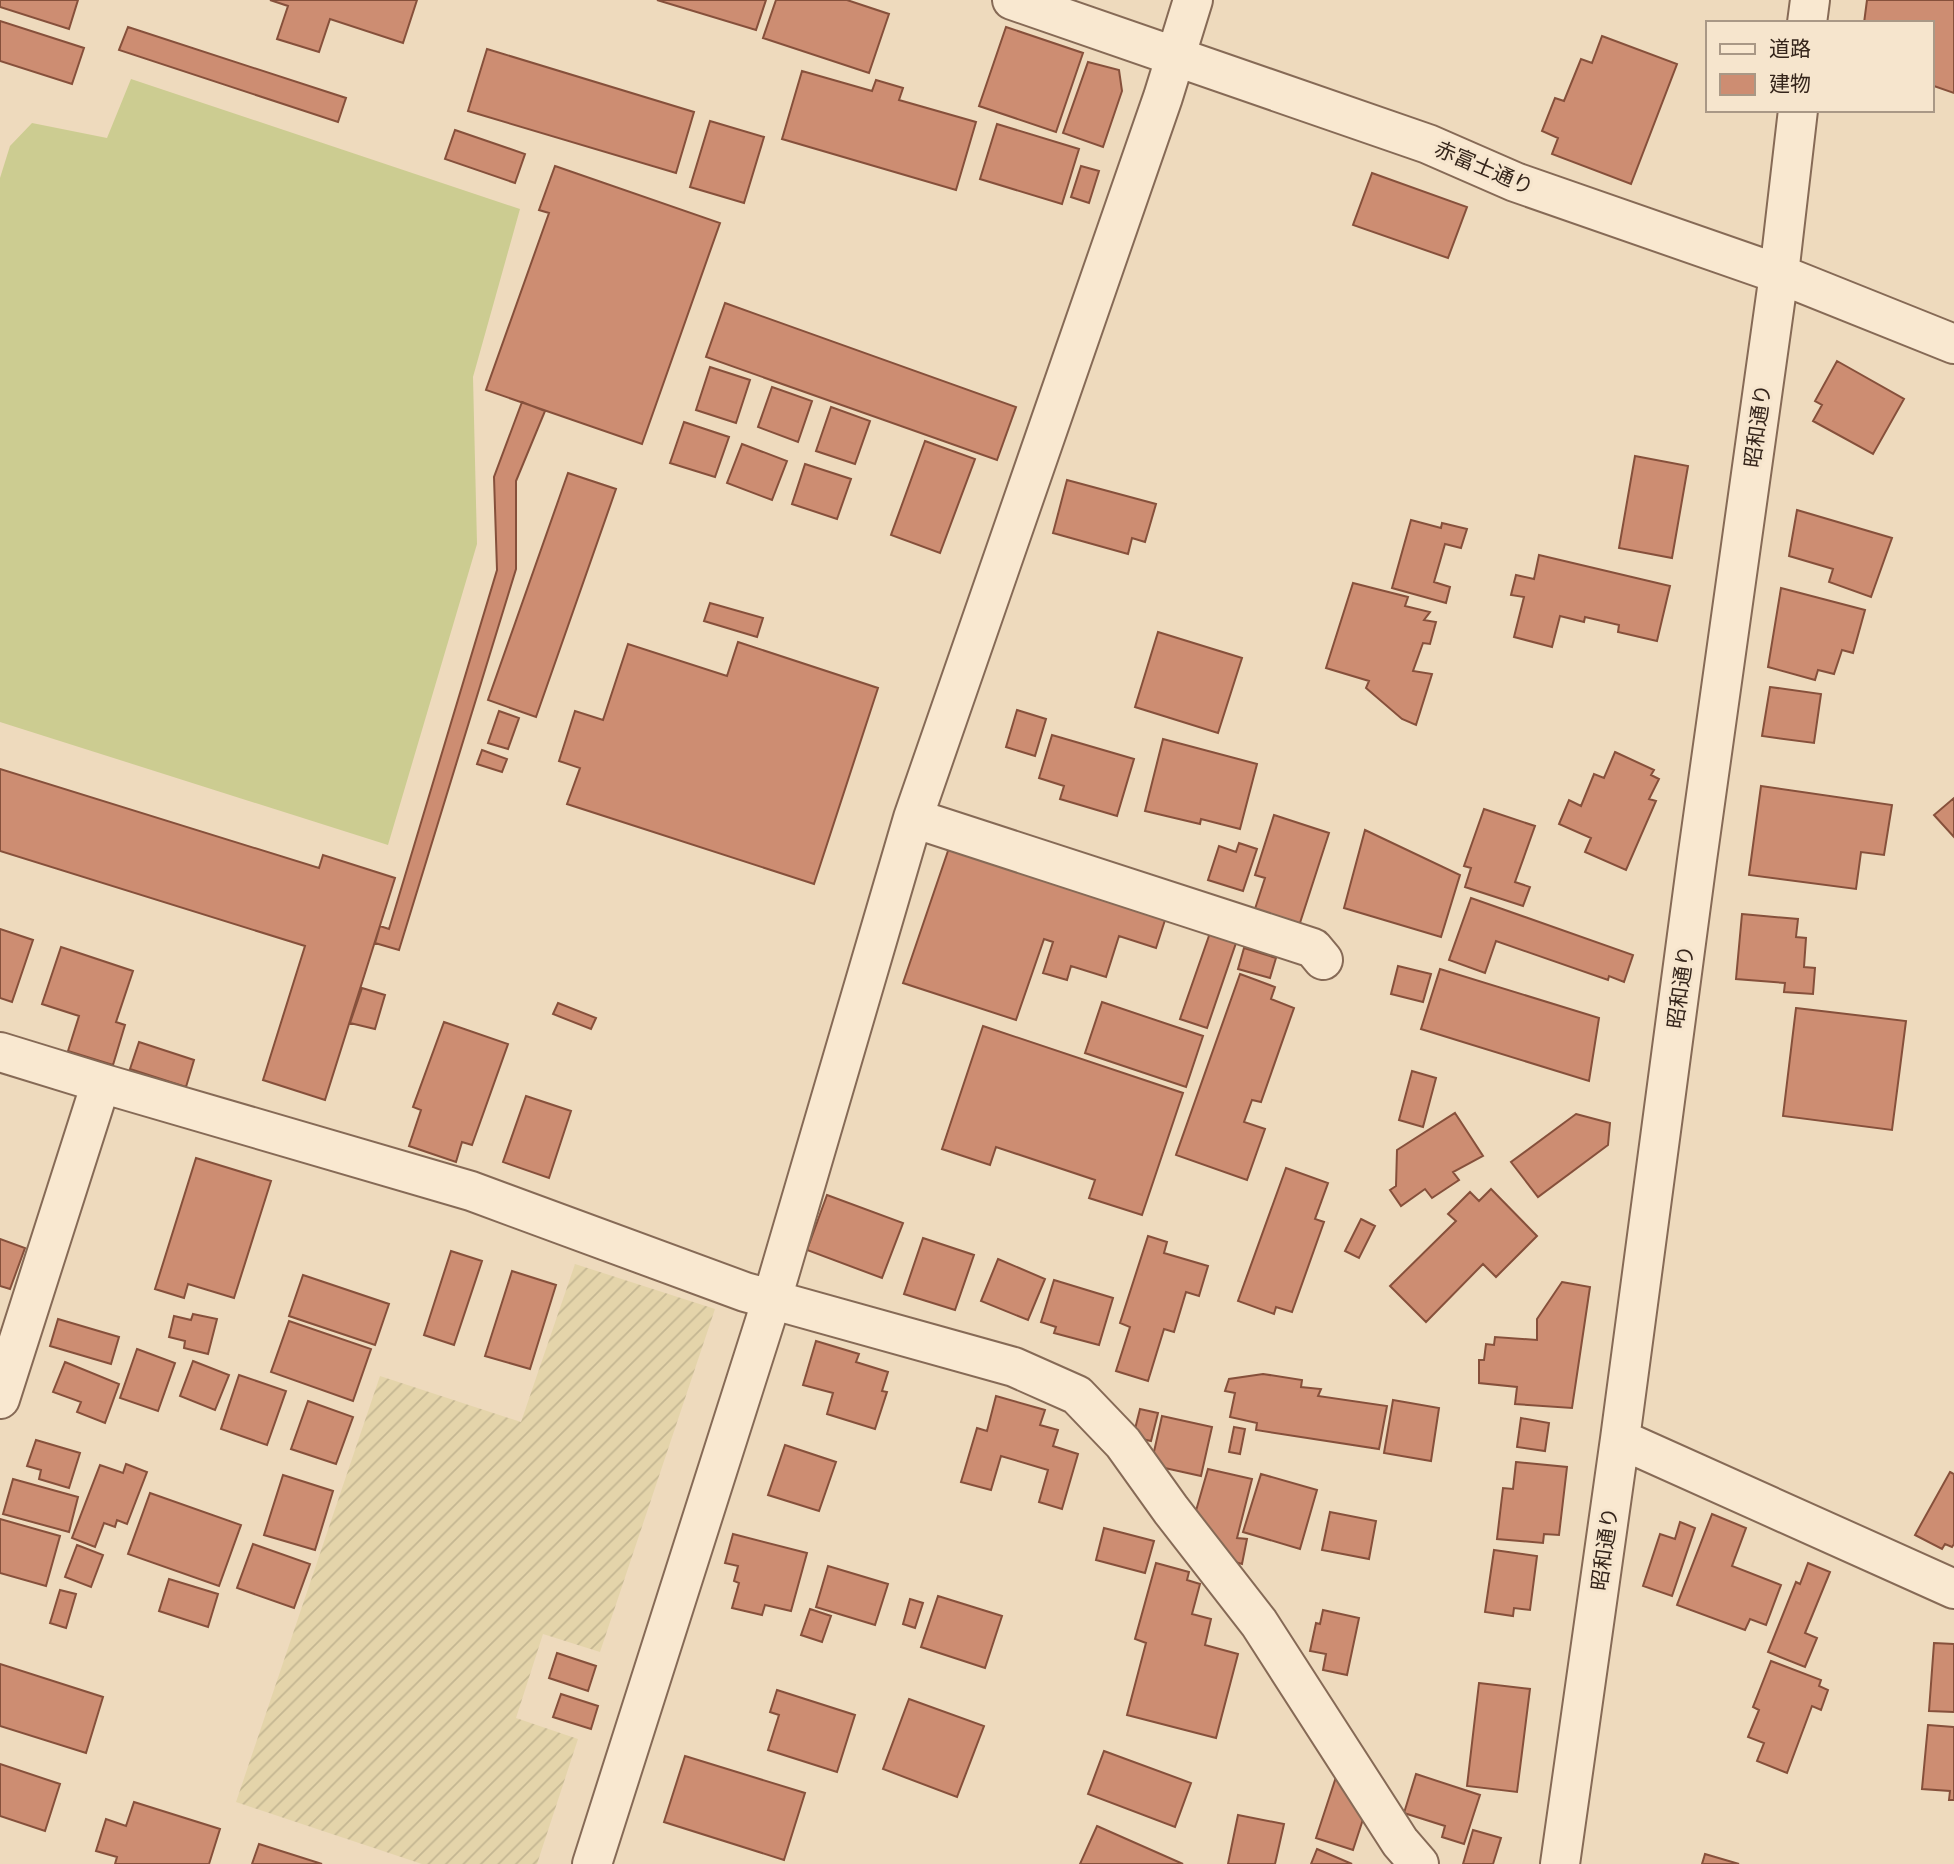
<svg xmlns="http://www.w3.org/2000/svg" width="1954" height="1864" font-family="'Crimson Pro','Noto Sans JP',serif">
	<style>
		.farmland { fill: url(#farmland-furrows) }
		.pitch { fill: #cccc91 }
		.building { fill: #cd8d72; stroke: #86503b; stroke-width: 2 }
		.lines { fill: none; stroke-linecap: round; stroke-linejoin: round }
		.minor-casing { stroke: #866a56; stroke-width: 42 }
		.minor { stroke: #f9e8d0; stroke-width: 38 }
		.labels { text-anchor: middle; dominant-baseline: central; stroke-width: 6; stroke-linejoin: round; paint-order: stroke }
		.street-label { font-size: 21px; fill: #35251b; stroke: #f6e5cd }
	</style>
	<defs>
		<pattern id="farmland-furrows" width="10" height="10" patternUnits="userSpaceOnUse" patternTransform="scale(1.75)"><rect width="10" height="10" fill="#e4d4aa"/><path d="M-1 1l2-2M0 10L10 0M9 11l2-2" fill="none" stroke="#c4b692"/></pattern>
	</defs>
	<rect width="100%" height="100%" fill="#eedabd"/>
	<path class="farmland" d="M575 1264 715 1309 600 1652 543 1634 516 1718 578 1739 537 1864H422L236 1802 380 1376 521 1422Z"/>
	<path class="pitch" d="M131 79 520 209 473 377 477 544 388 845 0 722V178L10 146 32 123 107 138Z"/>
	<path class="building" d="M0 0H78L69 29 0 7Z
		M270 0H417L403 43 330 19 319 52 277 39 288 6Z
		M657 0H766L756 30Z
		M776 0H847L889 14 869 73 763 38Z
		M1867 0H1954V93L1931 85V23H1864Z
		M0 21 84 48 72 84 0 61Z
		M128 27 346 98 338 122 119 50Z
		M1006 27 1083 53 1056 132 979 106Z
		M1602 36 1677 64 1631 184 1552 154 1558 138 1542 131 1555 98 1564 101 1581 59 1592 63Z
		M487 49 694 112 676 173 468 111Z
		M1088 62 1119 70 1122 91 1103 147 1063 133Z
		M802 71 872 91 876 80 903 88 899 100 976 122 956 190 782 139Z
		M710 121 764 137 744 203 690 187Z
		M997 124 1079 149 1062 204 980 179Z
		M455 130 525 154 515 183 445 159Z
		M555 166 720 223 642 444 486 390 549 213 539 210Z
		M1081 166 1099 171 1089 203 1071 197Z
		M1372 173 1467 207 1448 258 1353 225Z
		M725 303 1016 407 997 460 706 357Z
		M1837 361 1904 399 1873 454 1813 421 1822 405 1815 401Z
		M710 367 750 380 736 423 696 410Z
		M772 387 812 401 798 442 758 427Z
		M522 402 545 411 516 481V569L399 950 375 943 380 926 389 929 497 570 494 477Z
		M831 407 870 421 855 464 816 451Z
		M684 422 729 437 715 477 670 463Z
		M925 441 975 459 940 553 891 535Z
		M742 444 787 461 772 500 727 483Z
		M1635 456 1688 466 1672 558 1619 548Z
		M805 464 851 479 837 519 792 504Z
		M568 473 616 489 536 717 488 700Z
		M1067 480 1156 504 1145 542 1132 538 1128 554 1053 533Z
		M1797 510 1892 538 1871 597 1829 582 1833 569 1789 556Z
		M1411 520 1441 528 1442 523 1467 529 1461 548 1445 544 1434 582 1450 587 1446 603 1392 588Z
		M1539 555 1670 586 1657 641 1618 632 1619 625 1585 617 1584 622 1560 616 1552 647 1514 637 1524 597 1511 595 1516 575 1534 579Z
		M1353 583 1408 597 1405 606 1430 612 1424 620 1436 622 1430 644 1423 643 1413 671 1432 674 1416 725 1402 719 1366 688 1369 681 1326 668Z
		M1781 588 1865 610 1853 653 1842 650 1834 674 1818 670 1815 680 1768 667Z
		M710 603 763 618 757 637 704 621Z
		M1158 632 1242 658 1218 733 1135 707Z
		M738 642 878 688 814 884 567 804 580 768 559 761 575 711 603 720 628 644 727 676Z
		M1770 687 1821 694 1814 743 1762 736Z
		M1017 710 1046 719 1035 756 1006 747Z
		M499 711 519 718 508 749 488 743Z
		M1052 735 1134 759 1117 816 1060 799 1064 786 1039 778Z
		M1163 739 1257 764 1240 829 1201 819 1200 824 1145 811Z
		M482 750 507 759 502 772 477 764Z
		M1615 752 1654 770 1651 775 1659 779 1649 799 1656 801 1626 870 1585 852 1591 838 1559 824 1569 800 1581 806 1594 774 1604 778Z
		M0 769 319 868 323 855 395 878 325 1100 263 1080 305 946 0 851Z
		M1761 786 1892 805 1884 855 1861 852 1856 889 1749 875Z
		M1954 798V837L1934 815Z
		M1484 809 1535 826 1515 882 1530 887 1523 906 1465 887 1471 868 1464 866Z
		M1274 815 1329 833 1298 929 1253 915 1265 878 1255 875Z
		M1365 830 1460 875 1441 937 1344 908Z
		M1239 843 1257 849 1243 891 1208 880 1219 846 1236 852Z
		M950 845 1166 917 1156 948 1119 936 1106 977 1071 966 1067 980 1043 973 1053 942 1044 939 1016 1020 903 983Z
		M1471 898 1633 955 1624 982 1609 976 1608 980 1496 941 1485 973 1449 960Z
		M1742 914 1798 919 1796 937 1806 938 1804 967 1815 968 1813 994 1784 992 1785 983 1736 979Z
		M0 929 33 940 12 1002 0 998Z
		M1211 930 1237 940 1207 1028 1180 1019Z
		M61 947 133 971 116 1022 125 1025 113 1065 68 1051 79 1016 42 1004Z
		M1244 948 1276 958 1270 978 1238 969Z
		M1398 966 1431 974 1423 1002 1391 994Z
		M1440 969 1599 1018 1589 1081 1421 1029Z
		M1240 974 1275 987 1271 999 1294 1008 1261 1102 1252 1100 1244 1122 1265 1129 1247 1180 1176 1155Z
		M362 988 385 995 375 1029 350 1023Z
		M1102 1002 1203 1036 1186 1087 1085 1053Z
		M558 1003 596 1018 591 1029 553 1014Z
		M1796 1008 1906 1021 1892 1130 1783 1116Z
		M444 1022 508 1044 472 1145 462 1142 456 1162 409 1146 421 1110 413 1107Z
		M983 1026 1183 1093 1142 1215 1089 1198 1095 1180 996 1147 990 1165 942 1149Z
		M139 1042 194 1060 186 1087 130 1069Z
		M1412 1071 1436 1078 1423 1127 1399 1120Z
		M526 1096 571 1111 549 1178 503 1162Z
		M1455 1113 1483 1156 1453 1172 1459 1180 1432 1198 1425 1189 1401 1206 1390 1190 1396 1186 1397 1150Z
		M1576 1114 1610 1123 1608 1145 1538 1197 1511 1162Z
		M196 1158 271 1181 234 1298 188 1284 184 1298 155 1289Z
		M1286 1168 1328 1183 1315 1219 1324 1222 1292 1312 1276 1307 1274 1314 1238 1301Z
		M1491 1189 1537 1236 1496 1277 1483 1264 1426 1322 1390 1286 1456 1221 1448 1214 1470 1192 1479 1201Z
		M827 1195 903 1223 882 1278 807 1250Z
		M1361 1219 1375 1226 1359 1258 1345 1251Z
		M1148 1236 1167 1242 1164 1253 1208 1266 1199 1296 1186 1292 1174 1332 1164 1329 1148 1381 1116 1371 1130 1327 1120 1323Z
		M923 1238 974 1255 955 1310 904 1294Z
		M0 1239 25 1248 10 1289 0 1286Z
		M451 1251 482 1261 454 1345 424 1335Z
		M998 1259 1045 1279 1028 1320 981 1301Z
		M512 1271 556 1285 530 1369 485 1356Z
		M303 1275 389 1304 375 1345 289 1316Z
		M1054 1280 1113 1298 1099 1345 1054 1333 1056 1327 1041 1322Z
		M1562 1282 1590 1287 1572 1408 1515 1404 1517 1387 1479 1383V1360H1484L1486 1344 1494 1345 1495 1337 1537 1340V1319Z
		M193 1314 217 1319 208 1354 184 1348 185 1341 169 1337 174 1316 191 1320Z
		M58 1319 119 1337 111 1364 50 1346Z
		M289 1321 371 1349 353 1401 271 1372Z
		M816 1341 859 1354 856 1362 888 1372 882 1391 887 1392 875 1429 827 1414 833 1393 803 1385Z
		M137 1349 175 1363 158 1411 120 1398Z
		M193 1361 229 1375 215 1410 180 1396Z
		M65 1362 119 1384 105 1423 77 1412 81 1402 53 1392Z
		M1263 1374 1302 1380 1301 1387 1321 1389 1318 1396 1387 1406 1379 1449 1256 1430 1257 1423 1230 1417 1235 1393 1225 1391 1229 1379Z
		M239 1375 286 1391 267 1445 221 1429Z
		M996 1396 1045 1410 1040 1425 1058 1430 1053 1446 1078 1454 1062 1509 1039 1502 1048 1470 1001 1456 991 1490 961 1482 977 1428 987 1431Z
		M1393 1400 1439 1408 1431 1461 1384 1453Z
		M308 1401 353 1417 336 1464 291 1449Z
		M1140 1409 1158 1413 1151 1441 1133 1437Z
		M1162 1416 1212 1427 1201 1476 1151 1465Z
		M1521 1418 1549 1423 1545 1451 1517 1447Z
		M1234 1427 1245 1429 1240 1454 1229 1452Z
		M36 1440 80 1453 69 1488 39 1479 41 1470 27 1466Z
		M785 1445 836 1462 819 1511 768 1495Z
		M1516 1462 1567 1467 1559 1535 1544 1534 1543 1543 1497 1539 1503 1488 1513 1489Z
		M126 1464 147 1472 127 1524 117 1520 115 1527 104 1523 95 1547 72 1538 100 1465 123 1473Z
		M1208 1469 1252 1479 1237 1538 1247 1539 1242 1564 1221 1558 1209 1543 1213 1533 1191 1528Z
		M1950 1472 1954 1474V1544L1952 1547 1945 1544 1942 1549 1915 1535Z
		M1261 1474 1317 1490 1300 1549 1243 1532Z
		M283 1475 333 1491 315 1550 264 1535Z
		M13 1479 78 1497 69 1532 3 1514Z
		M150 1493 241 1525 219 1586 128 1554Z
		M1330 1512 1376 1521 1369 1559 1322 1550Z
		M1712 1514 1746 1528 1732 1566 1781 1585 1766 1625 1750 1619 1745 1630 1677 1605Z
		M0 1519 60 1536 46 1586 0 1573Z
		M1680 1522 1695 1528 1672 1596 1643 1586 1660 1534 1675 1539Z
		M1104 1528 1154 1541 1145 1573 1096 1560Z
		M733 1534 807 1553 791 1611 765 1605 762 1615 732 1608 739 1583 734 1581 738 1566 725 1563Z
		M253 1544 310 1564 294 1608 237 1588Z
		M77 1545 103 1555 91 1587 65 1577Z
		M1494 1550 1537 1556 1530 1610 1514 1608 1513 1616 1485 1612Z
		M1156 1563 1189 1572 1187 1580 1200 1584 1192 1614 1211 1619 1205 1645 1238 1654 1216 1738 1127 1715 1146 1643 1135 1639Z
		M1808 1563 1830 1572 1805 1633 1817 1638 1805 1667 1768 1652 1796 1582 1800 1584Z
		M828 1566 888 1584 875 1625 816 1607Z
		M169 1579 218 1594 208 1627 159 1611Z
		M60 1590 76 1594 66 1628 50 1623Z
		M938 1596 1002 1616 985 1668 921 1647Z
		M910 1599 923 1603 915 1628 903 1624Z
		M810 1609 831 1616 822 1642 801 1635Z
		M1323 1610 1359 1618 1347 1675 1323 1670 1326 1654 1310 1651 1316 1623 1320 1624Z
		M1934 1643 1954 1644V1712L1929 1711Z
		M557 1653 596 1666 588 1691 549 1678Z
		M1771 1661 1821 1680 1819 1686 1828 1690 1821 1710 1812 1706 1787 1773 1757 1761 1764 1743 1748 1737 1759 1710 1753 1707Z
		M0 1664 103 1697 86 1753 0 1726Z
		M1479 1683 1530 1689 1517 1792 1467 1786Z
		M777 1690 855 1715 837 1772 768 1750 779 1715 770 1712Z
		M561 1694 598 1706 591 1729 553 1717Z
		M909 1699 984 1726 957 1797 883 1769Z
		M1928 1725 1954 1727V1800H1949L1950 1791 1922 1789Z
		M1104 1751 1191 1783 1175 1827 1088 1794Z
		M685 1756 805 1793 784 1860 664 1822Z
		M0 1764 60 1784 45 1831 0 1816Z
		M1337 1774 1367 1807 1353 1850 1316 1838Z
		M1416 1774 1480 1795 1464 1844 1442 1837 1445 1826 1404 1813Z
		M134 1802 220 1829 209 1864H115L117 1857 96 1851 106 1819 126 1826Z
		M1238 1815 1284 1824 1275 1864H1228Z
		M1097 1826 1183 1864H1080Z
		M1473 1830 1501 1838 1493 1864H1463Z
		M259 1844 322 1864H252Z
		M1317 1849 1352 1864H1311Z
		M1705 1854 1739 1864H1702Z"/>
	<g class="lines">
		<g class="minor-casing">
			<path id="minor" d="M1012 0 1428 144 1515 182 1779 274 1954 344
				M1807 23 1810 0
				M913 818 1313 948 1323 960
				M0 1052 101 1083 471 1191 745 1292 1014 1367 1077 1395 1123 1443 1171 1510 1259 1623 1400 1842 1419 1864
				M0 1399 101 1083
				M1620 1439 1954 1589
				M592 1864 772 1299 913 818 1163 97 1193 0
				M1560 1864 1620 1439 1697 860 1779 274 1798 110"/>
		</g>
		<use href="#minor" class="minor"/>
	</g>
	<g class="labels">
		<g class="street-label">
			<text transform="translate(1484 168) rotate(23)">赤富士通り</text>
			<text transform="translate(1758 426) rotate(-82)">昭和通り</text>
			<text transform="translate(1681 987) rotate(-82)">昭和通り</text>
			<text transform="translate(1605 1549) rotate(-82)">昭和通り</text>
		</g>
	</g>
	<rect x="1706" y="21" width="228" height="91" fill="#f6e5cd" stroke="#a99886" stroke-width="2"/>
	<rect x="1720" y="44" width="35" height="10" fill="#f9e8d0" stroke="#a99886" stroke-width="2"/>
	<text x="1769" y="56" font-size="21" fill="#35251b">道路</text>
	<rect x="1720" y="74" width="35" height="21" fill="#cd8d72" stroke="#a99886" stroke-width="2"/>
	<text x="1769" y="91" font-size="21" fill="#35251b">建物</text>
</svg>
